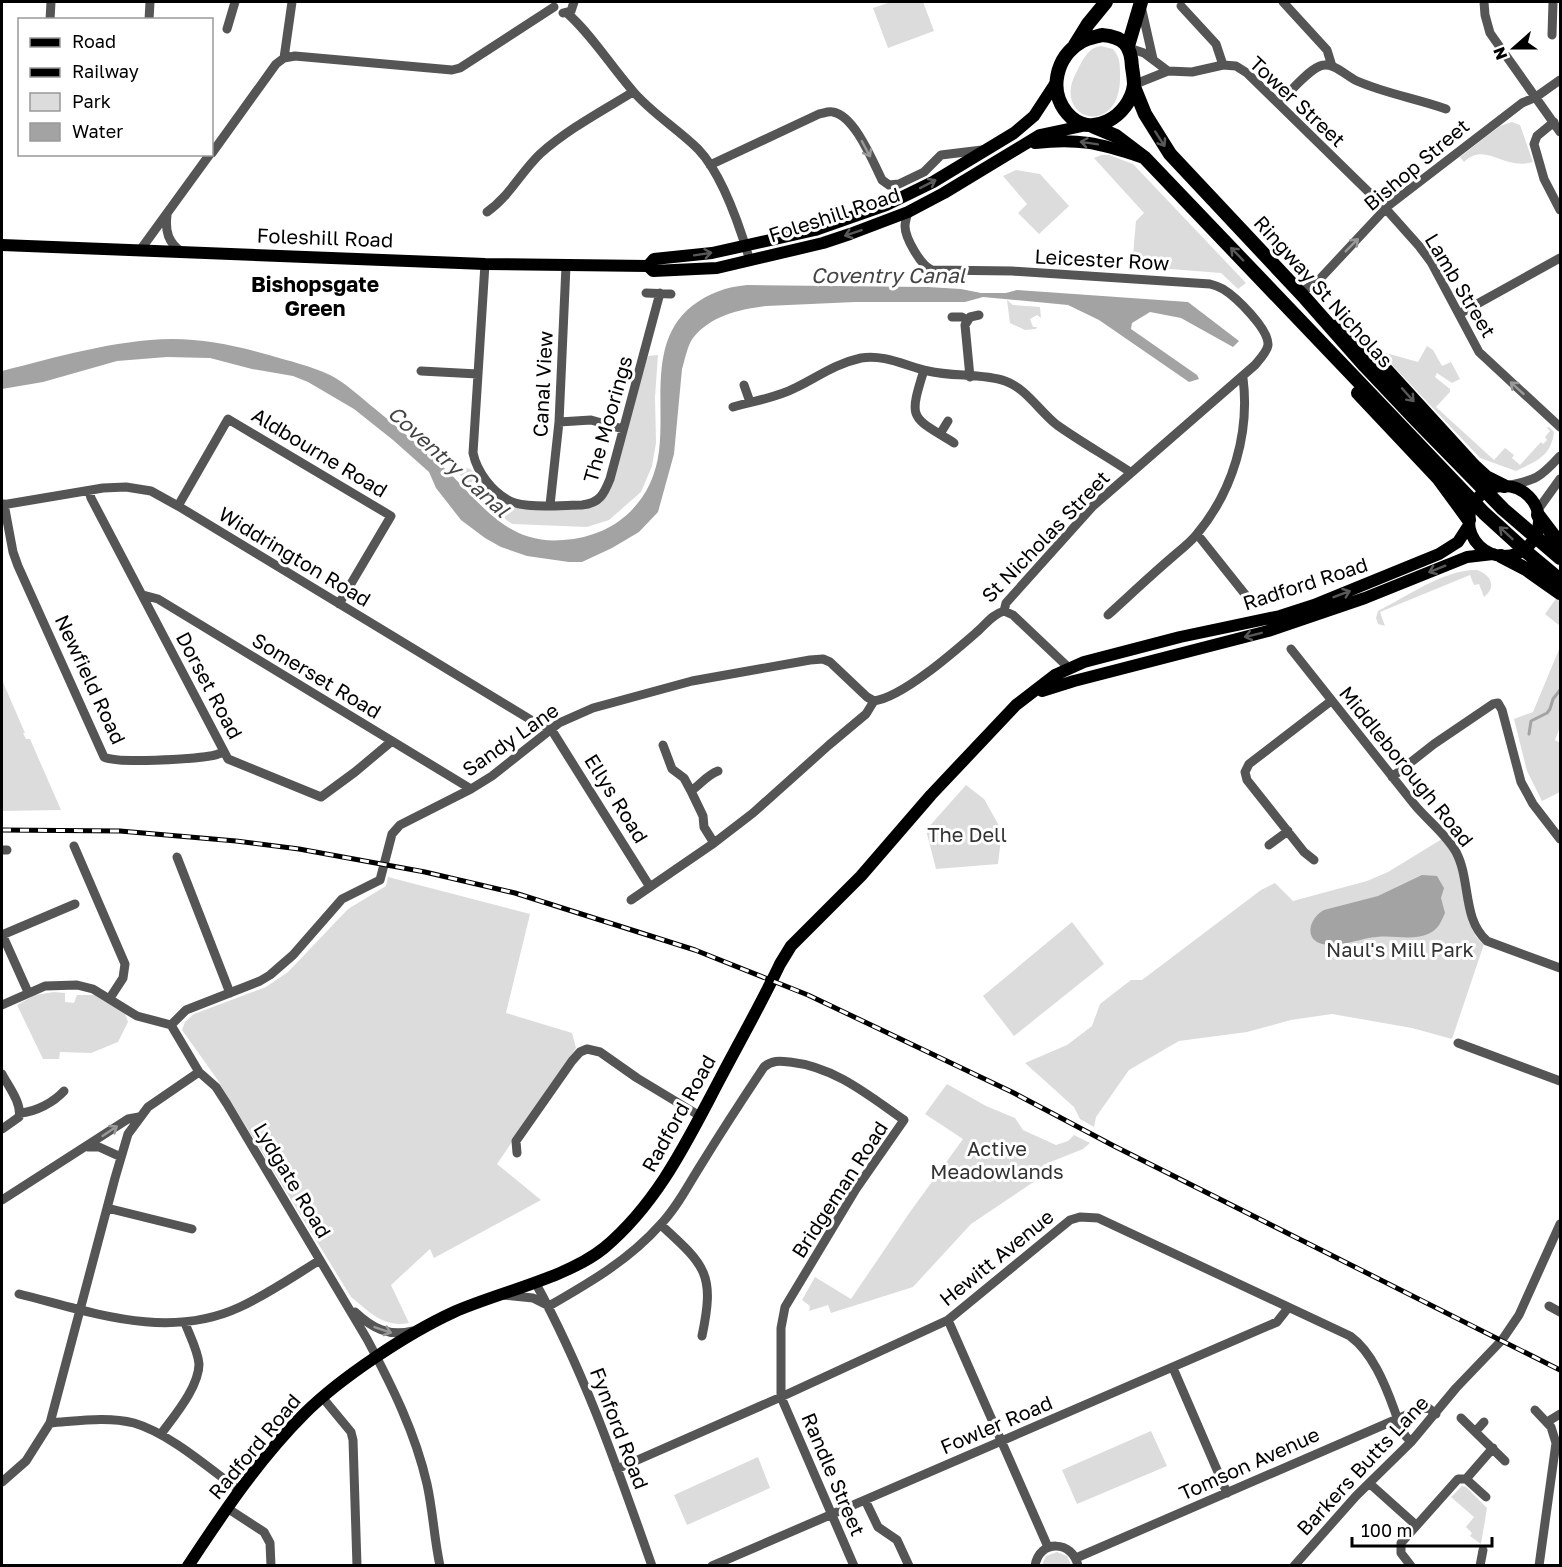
<svg xmlns="http://www.w3.org/2000/svg" width="1562" height="1567" font-family="'Golos Text',sans-serif">
	<style>
		.green { fill: #dcdcdc }
		.water { fill: #a3a3a3 }
		.lines { fill: none; stroke-linecap: round; stroke-linejoin: round }
		.stream { stroke: #a3a3a3; stroke-width: 3 }
		.minor { stroke: #555; stroke-width: 9 }
		.major { stroke: #000; stroke-width: 12 }
		.highway { stroke: #000; stroke-width: 14 }
		.rail-casing { stroke: #000; stroke-width: 5 }
		.rail { stroke: #fff; stroke-width: 3; stroke-dasharray: 9; stroke-linecap: butt }
		.oneway { stroke: #595959 }
		.oneway2 { stroke: #999 }
		.labels { text-anchor: middle; dominant-baseline: central; stroke-width: 6; stroke-linejoin: round; paint-order: stroke }
		.street-label { font-size: 20px; fill: #000; stroke: #fff }
		.park-label { font-size: 20px; fill: #333; stroke: #fff }
		.water-label { font-size: 21px; font-style: italic; fill: #444; stroke: #fff }
		.neighbourhood-label { font-size: 21px; font-weight: bold; fill: #000; stroke: #fff }
	</style>
	<rect width="100%" height="100%" fill="#fff"/>
	<path class="green" d="M891 2H923L934 31 888 48 873 8Z
		M1101 46 1113 49C1120 57 1120 64 1120 75 1122 140 1049 121 1077 71 1083 60 1087 48 1101 46Z
		M1512 122 1520 125 1533 162C1503 171 1486 141 1464 162L1460 157 1500 126Z
		M1101 155H1109L1133 164 1246 283 1238 289 1221 273 1132 266 1136 221 1144 213 1094 158Z
		M1016 170 1040 174 1069 206 1039 234 1018 213 1027 204 1003 176Z
		M1007 300 1013 305 1040 307 1041 318 1037 315 1030 319 1033 327H1037L1036 329 1025 330 1010 323Z
		M1427 346 1433 350 1442 366 1451 362 1460 379 1452 383 1437 373 1435 377 1450 389V392L1436 407 1494 460 1505 448 1514 455 1512 458 1520 465 1541 442 1543 444 1547 440 1545 437 1550 431 1547 428 1549 427 1554 432C1551 457 1536 461 1516 471L1480 458 1379 351 1418 362Z
		M658 355 655 397 656 443 652 466 641 492 609 520 587 527 512 524 492 509 449 463 470 469 507 503 587 509 604 500 648 356Z
		M1477 570C1491 575 1497 587 1484 597L1479 584 1474 585 1470 575 1380 612 1385 626 1378 624 1376 618 1378 611C1406 597 1445 569 1477 570Z
		M1560 593V626L1545 614Z
		M1560 647V727L1555 740 1560 743V792L1542 801 1527 771 1514 719 1533 712Z
		M2 680 25 733H23L26 739H30L61 810 2 811Z
		M966 785 984 799 1002 831 998 864 936 869 926 830Z
		M1442 839C1448 848 1456 857 1459 868 1466 889 1464 932 1484 944L1452 1039 1412 1028 1332 1014 1291 1020 1247 1032 1179 1041 1129 1070 1096 1117 1094 1127 1080 1119 1074 1107 1025 1063 1067 1045 1092 1026 1100 1004 1131 980H1142L1261 890 1275 883 1293 901 1367 881 1388 872Z
		M388 877 530 914 506 1013 572 1033 576 1048 497 1164 541 1200 434 1258 430 1249 391 1285 409 1323C383 1328 370 1312 351 1297L217 1079 182 1030 185 1022 194 1014 266 987 288 972 348 909 386 886Z
		M1072 922 1104 964 1014 1036 983 996Z
		M54 992 65 993V1002L74 1003 77 995H94L125 1013 128 1022 118 1042 91 1053 60 1052 59 1059H43L17 1005 35 995Z
		M947 1084 986 1106 1015 1118 1023 1130 1056 1145 1068 1141 1074 1135 1090 1143 1083 1149 1043 1165 1041 1177 971 1224 913 1287 831 1313 828 1305 809 1311 810 1306 802 1300 815 1277 851 1299 910 1212 963 1139 925 1114Z
		M1151 1431 1167 1466 1077 1504 1062 1470Z
		M758 1457 770 1488 687 1525 674 1495Z
		M1462 1486 1466 1487 1487 1508 1481 1544 1470 1536 1472 1533 1466 1527 1474 1517 1451 1497Z
		M1057 1552 1067 1556 1071 1565H1042L1046 1556Z"/>
	<path class="water" d="M747 285 928 287 961 289 981 293H1006L1017 290 1188 302 1239 341 1233 347 1181 318 1150 312 1132 323 1131 329 1197 375 1199 379 1189 382 1099 320 1068 305 983 297 965 302H855L766 306C740 309 710 316 693 338 687 346 685 360 682 369L674 454 658 512 639 532 612 548 582 562H569L527 556 501 547 485 538 461 520 436 488 429 472 393 440 354 409 308 382 293 376 252 369 210 358 167 357 117 361 43 382 2 389V371C57 357 114 340 172 339 205 339 237 346 269 355 289 361 311 366 330 375 346 383 360 397 374 408 397 427 420 446 442 466 480 501 505 545 563 540 615 537 653 502 659 451 665 402 648 341 692 306 709 293 726 287 747 285Z
		M1422 875 1437 876 1444 888 1441 898 1445 913C1441 922 1438 930 1428 934 1411 941 1395 935 1377 937 1360 938 1340 948 1322 944 1303 939 1310 917 1324 910L1378 896Z"/>
	<g class="lines">
		<path class="stream" d="M1529 734 1531 721 1547 713 1550 709 1553 699 1560 690"/>
		<path class="minor" d="M1283 2 1327 50 1332 66
			M1484 2 1485 15 1490 33 1560 132
			M1141 6 1153 59
			M1181 6 1216 44 1223 65
			M563 13 571 11 574 2
			M567 13C592 35 610 65 632 90 651 113 677 128 698 149 723 175 740 227 750 261
			M50 20 51 2
			M149 20 150 2
			M227 29 235 2
			M1552 35 1553 2
			M1129 48 1144 53 1168 71
			M284 58 295 56 452 70 460 68 554 7
			M1133 85 1168 71 1192 72 1223 65 1236 66 1247 73 1386 209 1419 246 1431 262 1479 352 1560 427
			M1279 103C1289 93 1306 72 1320 66 1333 61 1346 76 1357 81 1384 93 1418 99 1446 109
			M1554 122 1537 136 1534 144 1544 179 1560 210
			M212 153 276 64 284 58 292 2
			M710 165 819 114C824 113 829 111 833 112 855 116 873 162 882 180L889 185 899 184 924 172 941 155 982 150
			M487 212C509 197 521 172 540 154 568 129 602 111 633 92
			M908 212C907 216 905 222 905 226 905 238 921 266 932 270L1012 271 1210 284C1214 285 1219 287 1223 289 1236 297 1269 329 1268 345 1267 352 1260 359 1255 365L1093 506 1006 603 1004 611
			M167 215C165 231 168 243 182 252
			M141 249 210 154
			M485 264 473 453C477 472 492 492 510 501 527 509 563 505 582 505 600 503 604 494 610 479L660 293
			M646 293 671 294
			M1300 293 1318 281 1388 206 1522 103 1536 97 1560 80
			M1459 314 1560 258
			M952 317H962L967 320
			M924 370C908 421 911 416 954 443
			M421 371 478 374
			M970 377 965 325 970 317 979 315
			M744 385 750 402
			M733 407C753 401 776 398 795 388 818 377 834 364 861 358 884 354 906 366 928 371 953 377 982 373 1005 381 1026 388 1040 412 1057 425 1081 442 1106 456 1130 472
			M559 422 591 420 623 429
			M940 434 948 421
			M1506 486C1536 480 1540 478 1560 456
			M89 491 91 498 228 759 321 797 355 772 392 741
			M4 504 13 552 18 566 104 757C117 764 193 759 210 756 215 756 220 753 224 752
			M2 505 103 488 126 487 151 491 178 506 536 723 551 729 650 887
			M550 505 559 422 566 266
			M178 506 228 419 391 516 339 604
			M1537 511 1560 479
			M1197 534 1252 603
			M143 595 158 599 471 789
			M1004 611 1013 615 1069 668
			M1108 615C1129 596 1149 577 1170 559 1179 551 1190 543 1197 534 1233 491 1250 433 1243 378
			M1291 649C1332 700 1373 752 1414 804 1427 820 1446 834 1456 852 1471 880 1462 919 1487 941L1560 968
			M874 701C903 697 955 651 978 631 986 624 993 614 1004 611
			M663 745 672 769 684 778 691 791 703 816 704 827 714 843
			M1392 777 1434 744 1493 704 1498 703 1502 710 1521 782 1533 804 1560 839
			M691 791C701 784 707 775 718 771
			M1269 845 1288 831
			M74 846 125 964 123 978 110 998
			M2 850H7
			M177 857 230 993
			M1314 860 1304 852 1247 780 1245 772 1249 764 1331 701
			M631 900 714 843 753 813 829 745 866 714 874 701
			M2 934 28 992
			M2 935 75 904
			M2 1005 45 986 77 985 93 989 137 1016 171 1025
			M171 1025 186 1010 260 981 270 975 293 955 342 899 380 880 392 834 400 825 471 789 492 776 559 723 593 708 692 681 810 660 823 659 830 662 867 697 874 701
			M171 1025 199 1072 216 1087 227 1104 367 1339C392 1386 415 1432 427 1484 433 1511 434 1538 440 1566
			M1458 1043 1560 1081
			M2 1074C8 1086 22 1103 19 1117L2 1129
			M20 1113C36 1112 54 1102 64 1091
			M88 1147H99L121 1157
			M517 1153 516 1141 572 1061 580 1052 587 1049 600 1052 637 1078 700 1116
			M2 1200 128 1119 139 1117
			M107 1208 192 1229
			M661 1225C706 1266 715 1274 702 1336
			M535 1282C585 1373 617 1467 652 1566
			M19 1294C92 1312 167 1341 240 1307 268 1294 294 1276 320 1260
			M502 1295 533 1298 549 1306C589 1283 629 1260 660 1225 676 1209 687 1187 699 1168 720 1134 742 1100 764 1067 772 1060 780 1061 790 1062 835 1067 868 1095 904 1120L856 1189 785 1307 781 1328V1397L854 1566
			M1549 1306 1560 1312
			M355 1312C372 1328 389 1337 412 1331
			M948 1320 1048 1547
			M1173 1368 1227 1493
			M322 1397 351 1432 353 1440 357 1566
			M1535 1410 1551 1427 1556 1443 1539 1566
			M1461 1418 1505 1461
			M1547 1422 1560 1414
			M50 1423C78 1421 107 1416 134 1423 169 1433 210 1469 240 1491
			M1475 1432 1484 1422
			M161 1434C174 1416 199 1387 199 1364 198 1351 190 1336 185 1323
			M617 1469 781 1397 948 1320 1070 1220 1080 1217 1098 1218 1350 1336C1372 1352 1385 1384 1394 1409 1399 1422 1400 1432 1411 1442
			M1466 1479 1486 1497
			M2 1482 26 1461 50 1423 115 1178 128 1134 148 1107 199 1072
			M1369 1483 1416 1525
			M865 1500 878 1527 897 1540 909 1566
			M227 1508 264 1532 270 1543 271 1566
			M1076 1558 1418 1410 1427 1407 1436 1414
			M712 1566 1277 1322 1288 1308
			M1035 1566C1039 1539 1073 1540 1078 1566
			M1294 1566 1356 1496 1411 1442 1456 1388 1502 1340 1519 1315 1560 1224
			M1411 1566 1401 1553V1543L1458 1479H1466L1493 1448
			M1480 1566 1483 1550"/>
		<path class="major" d="M1035 143C1078 138 1099 143 1141 157
			M2 245 485 264 648 266 653 271 717 268 823 243 850 234 908 212 944 193 1040 135 1087 125
			M648 266 654 259 712 253 815 230 886 205 933 182 1014 133 1034 116 1055 84
			M1469 521a35 35 0 1 1 70 0a35 35 0 1 1-70 0Z
			M1042 691 1074 681 1268 631 1365 598 1467 557 1493 554
			M188 1566C223 1513 259 1459 304 1414 340 1378 408 1333 454 1312 499 1292 567 1278 604 1248 659 1202 688 1139 721 1077 741 1039 762 1002 780 964L791 946 861 876 931 795 1016 705 1055 675 1084 662 1180 637 1280 616 1314 605 1439 554 1458 542 1469 525"/>
		<path class="highway" d="M1102 35C1124 37 1131 45 1132 67 1133 73 1134 79 1134 85 1130 116 1090 141 1067 113 1048 91 1056 57 1081 42 1087 38 1095 37 1102 35Z
			M1075 45 1088 24 1106 2
			M1128 46 1141 2
			M1134 87 1145 114 1170 154 1305 298 1365 366 1416 420 1503 509 1560 558
			M1092 126 1116 136 1145 158 1484 513 1529 554 1560 580
			M1339 325 1379 362 1474 466 1486 477 1504 486
			M1358 393 1439 479 1469 520
			M1538 515 1560 544
			M1501 556 1526 569 1560 593"/>
		<g class="rail-casing">
			<path id="rail" d="M2 830 120 831 236 841 299 849 425 872 515 893 695 950 808 995 1012 1092 1114 1146 1560 1370"/>
		</g>
		<use href="#rail" class="rail"/>
	</g>
	<defs><path id="oneway-shaft" d="M-6 0H5M1.5-3L5.5 0L1.5 3" fill="none" stroke-width="1.6" stroke-linecap="round" stroke-linejoin="round" transform="scale(1.5)"/></defs>
	<g class="oneway">
		<use href="#oneway-shaft" transform="translate(1160 139) rotate(57)"/>
		<use href="#oneway-shaft" transform="translate(1089 143) rotate(-171)"/>
		<use href="#oneway-shaft" transform="translate(928 184) rotate(-27)"/>
		<use href="#oneway-shaft" transform="translate(853 233) rotate(161)"/>
		<use href="#oneway-shaft" transform="translate(703 254) rotate(-9)"/>
		<use href="#oneway-shaft" transform="translate(1237 254) rotate(-134)"/>
		<use href="#oneway-shaft" transform="translate(1408 395) rotate(48)"/>
		<use href="#oneway-shaft" transform="translate(1506 533) rotate(-137)"/>
		<use href="#oneway-shaft" transform="translate(1437 569) rotate(158)"/>
		<use href="#oneway-shaft" transform="translate(1342 594) rotate(-21)"/>
		<use href="#oneway-shaft" transform="translate(1253 635) rotate(166)"/>
	</g>
	<g class="oneway2">
		<use href="#oneway-shaft" transform="translate(866 149) rotate(62)"/>
		<use href="#oneway-shaft" transform="translate(1352 245) rotate(-45)"/>
		<use href="#oneway-shaft" transform="translate(1517 388) rotate(-138)"/>
		<use href="#oneway-shaft" transform="translate(110 1131) rotate(-34)"/>
		<use href="#oneway-shaft" transform="translate(383 1330) rotate(19)"/>
	</g>
	<g class="labels">
		<g class="street-label">
			<text transform="translate(1298 101) rotate(43)">Tower Street</text>
			<text transform="translate(1416 164) rotate(-40)">Bishop Street</text>
			<text transform="translate(834 214) rotate(-18)">Foleshill Road</text>
			<text transform="translate(325 237) rotate(2)">Foleshill Road</text>
			<text transform="translate(1102 259) rotate(3)">Leicester Row</text>
			<text transform="translate(1461 285) rotate(59)">Lamb Street</text>
			<text transform="translate(1324 291) rotate(48)">Ringway St Nicholas</text>
			<text transform="translate(542 384) rotate(-87)">Canal View</text>
			<text transform="translate(607 419) rotate(-74)">The Moorings</text>
			<text transform="translate(320 452) rotate(31)">Aldbourne Road</text>
			<text transform="translate(1045 536) rotate(-46)">St Nicholas Street</text>
			<text transform="translate(295 556) rotate(31)">Widdrington Road</text>
			<text transform="translate(1305 583) rotate(-18)">Radford Road</text>
			<text transform="translate(317 675) rotate(31)">Somerset Road</text>
			<text transform="translate(91 679) rotate(65)">Newfield Road</text>
			<text transform="translate(210 685) rotate(62)">Dorset Road</text>
			<text transform="translate(510 739) rotate(-35)">Sandy Lane</text>
			<text transform="translate(1407 766) rotate(51)">Middleborough Road</text>
			<text transform="translate(617 798) rotate(58)">Ellys Road</text>
			<text transform="translate(678 1113) rotate(-61)">Radford Road</text>
			<text transform="translate(293 1180) rotate(59)">Lydgate Road</text>
			<text transform="translate(839 1189) rotate(-57)">Bridgeman Road</text>
			<text transform="translate(996 1257) rotate(-39)">Hewitt Avenue</text>
			<text transform="translate(996 1424) rotate(-23)">Fowler Road</text>
			<text transform="translate(620 1428) rotate(69)">Fynford Road</text>
			<text transform="translate(254 1446) rotate(-50)">Radford Road</text>
			<text transform="translate(1249 1463) rotate(-24)">Tomson Avenue</text>
			<text transform="translate(1362 1465) rotate(-47)">Barkers Butts Lane</text>
			<text transform="translate(834 1474) rotate(67)">Randle Street</text>
		</g>
		<g class="park-label">
			<text x="967" y="834">The Dell</text>
			<text x="1400" y="949">Naul's Mill Park</text>
			<text x="997" y="1148">Active<tspan x="997" dy="23">Meadowlands</tspan></text>
		</g>
		<g class="water-label">
			<text x="888" y="275">Coventry Canal</text>
			<text transform="translate(449 461) rotate(42)">Coventry Canal</text>
		</g>
		<g class="neighbourhood-label">
			<text x="315" y="284">Bishopsgate<tspan x="315" dy="24">Green</tspan></text>
		</g>
	</g>
	<rect width="1562" height="1567" fill="none" stroke="#000000" stroke-width="6"/>
	<rect x="18" y="18" width="195" height="138" fill="#ffffff" stroke="#999999" stroke-width="1.5"/>
	<rect x="30" y="38" width="30" height="9" fill="#000000" stroke="#999999" stroke-width="1.5"/>
	<text x="72" y="48" font-size="18" fill="#000000">Road</text>
	<rect x="30" y="68" width="30" height="9" fill="#000000" stroke="#999999" stroke-width="1.5"/>
	<text x="72" y="78" font-size="18" fill="#000000">Railway</text>
	<rect x="30" y="93" width="30" height="18" fill="#dcdcdc" stroke="#999999" stroke-width="1.5"/>
	<text x="72" y="108" font-size="18" fill="#000000">Park</text>
	<rect x="30" y="123" width="30" height="18" fill="#a3a3a3" stroke="#999999" stroke-width="1.5"/>
	<text x="72" y="138" font-size="18" fill="#000000">Water</text>
	<g transform="translate(1514 48) rotate(249)" stroke="#ffffff" stroke-width="4.5" paint-order="stroke">
	<path d="M0-4.5L10 22L0 15L-10 22Z" fill="#000000"/>
	<text y="-9" font-size="16" font-weight="bold" text-anchor="middle" fill="#000000">N</text>
	</g>
	<path d="M1352 1537v9h140v-9" fill="none" stroke="#000000" stroke-width="3"/>
	<text x="1361" y="1537" font-size="18" fill="#000000" stroke="#ffffff" stroke-width="4.5" paint-order="stroke">100 m</text>
</svg>
